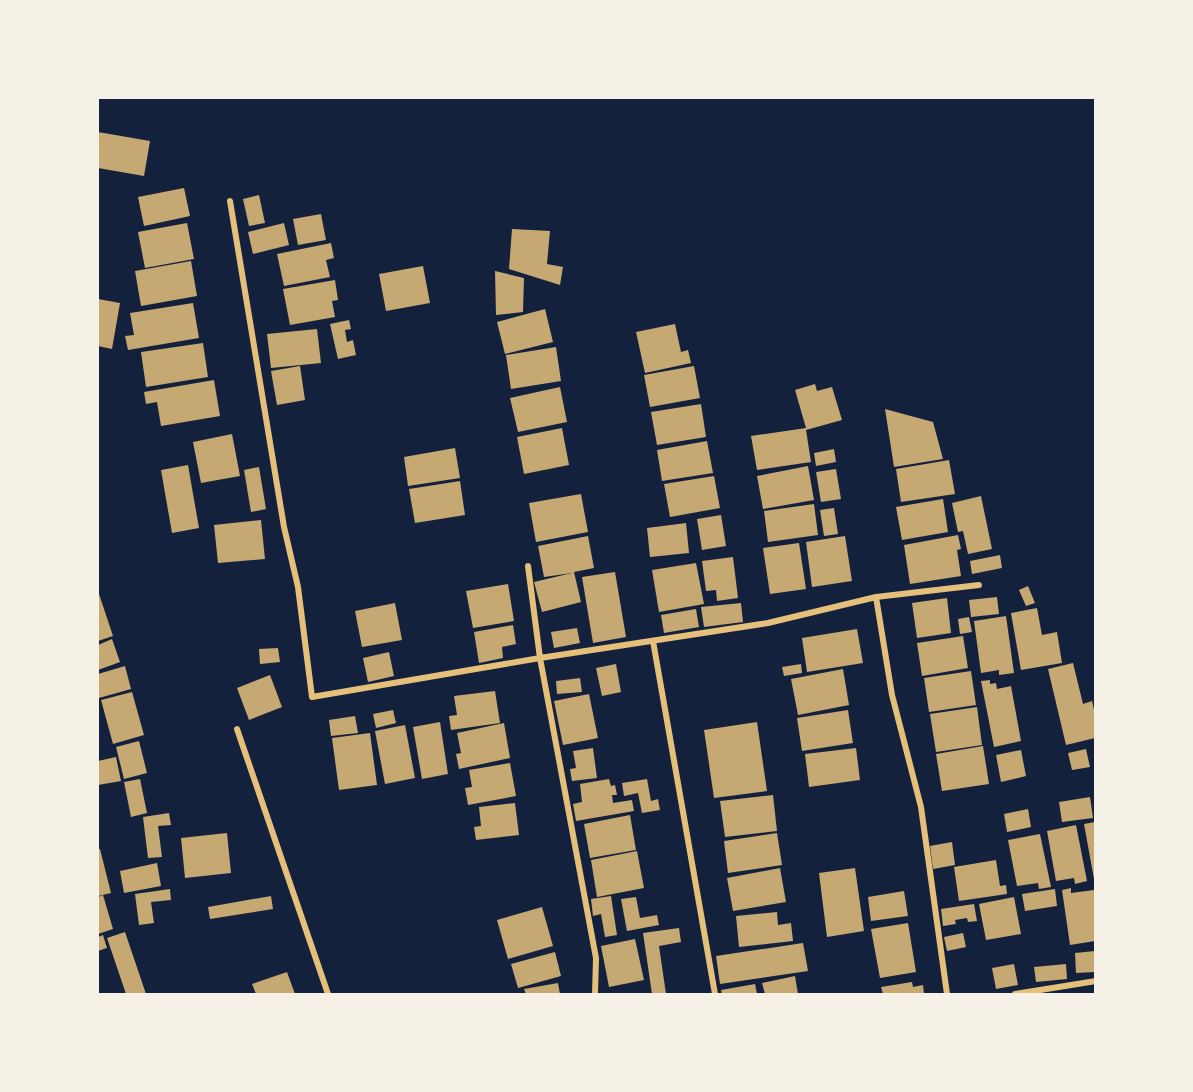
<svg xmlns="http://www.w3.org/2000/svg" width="1193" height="1092" font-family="Poppins,sans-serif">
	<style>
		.building { fill: #c6a872 }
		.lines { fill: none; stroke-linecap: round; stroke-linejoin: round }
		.minor { stroke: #e5c07b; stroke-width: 6 }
	</style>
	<rect width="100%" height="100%" fill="#14213d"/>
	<path class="building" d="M98 132 150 141 144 176 98 168Z
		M184 188 190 216 144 226 138 197Z
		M259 195 265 223 249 226 243 199Z
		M321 214 326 240 298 245 293 219Z
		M187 223 194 259 145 268 138 232Z
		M284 223 289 245 253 254 248 232Z
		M512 229 550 231 547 264 563 267 560 285 509 269Z
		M331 243 334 258 326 260 330 277 284 286 277 254Z
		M191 261 197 296 141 306 135 271Z
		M423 266 430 303 386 311 379 274Z
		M495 271 524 278 523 312 496 315Z
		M335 280 338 300 332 301 335 317 290 325 283 289Z
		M98 299 120 303 112 349 98 346Z
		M193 303 199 338 128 350 125 336 134 335 130 313Z
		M545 309 553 342 505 354 497 322Z
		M349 320 351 329 345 330 347 342 353 340 356 355 338 359 330 324Z
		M675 324 681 352 688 350 691 363 645 373 636 332Z
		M317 329 321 363 271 368 267 334Z
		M203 343 208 377 146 387 141 352Z
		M556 347 561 381 511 389 506 355Z
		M300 366 305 400 277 405 271 371Z
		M694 366 700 398 650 407 644 375Z
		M214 380 220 416 161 426 157 402 146 404 144 392Z
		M815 384 817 391 832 387 842 420 806 430 811 462 757 470 751 436 806 428 795 390Z
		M560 387 567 422 518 432 510 398Z
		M701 404 706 437 657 445 651 412Z
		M885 409 933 422 943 459 894 467Z
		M562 428 569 465 524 474 517 437Z
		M232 434 240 476 201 483 193 442Z
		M707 441 713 473 662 481 657 450Z
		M455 448 460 478 408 486 404 457Z
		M834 449 836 462 816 466 814 453Z
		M949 460 955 494 901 502 896 469Z
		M188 465 199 528 172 533 161 470Z
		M808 466 814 500 763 509 757 476Z
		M259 467 266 509 251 512 244 470Z
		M836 469 841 499 821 502 816 472Z
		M714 476 720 508 670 517 664 484Z
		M460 481 465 515 415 523 409 489Z
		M581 494 588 532 536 542 529 503Z
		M981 496 992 549 968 554 963 531 958 532 952 503Z
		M943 499 948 532 902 540 896 507Z
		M814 504 818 535 768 542 764 511Z
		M834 508 838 534 824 536 820 510Z
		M721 515 726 546 702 550 697 519Z
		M261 520 265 559 218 563 214 525Z
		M686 523 689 553 650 557 647 528Z
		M958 535 961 549 957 550 961 576 910 584 904 545Z
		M588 536 594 568 574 572 581 602 542 612 534 582 572 573 544 577 538 546Z
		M845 536 852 581 812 587 806 542Z
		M799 543 806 589 770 594 763 548Z
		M1000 555 1002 568 972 574 970 561Z
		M733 557 738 598 717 601 716 590 706 591 702 561Z
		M696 563 704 604 659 612 652 570Z
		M615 572 626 637 593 643 582 577Z
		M508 584 514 621 473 628 466 591Z
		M1028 586 1035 603 1026 606 1019 590Z
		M98 591 113 636 98 641Z
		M997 597 999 614 971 617 969 600Z
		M947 598 951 633 917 638 912 603Z
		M395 603 402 640 362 647 355 611Z
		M741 603 743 622 704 627 701 607Z
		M1037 608 1042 635 1057 632 1062 663 1021 670 1011 613Z
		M696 609 699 627 664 633 661 615Z
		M1006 616 1014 673 999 675V670L981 673 974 621Z
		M969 617 972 632 960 634 958 619Z
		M513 625 516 644 502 647 503 658 479 663 474 632Z
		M577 628 580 643 554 648 551 632Z
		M857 629 863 663 807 672 802 638Z
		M963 636 968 668 922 676 917 643Z
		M112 639 120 662 98 670V645Z
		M278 648 280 662 260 664 259 649Z
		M389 652 394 676 368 682 363 658Z
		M1073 663 1083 704 1092 701 1095 714V738L1066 745 1048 669Z
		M616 664 621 692 602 696 596 668Z
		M801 664 802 673 784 676 782 667Z
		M125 666 131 689 99 698 98 674Z
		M843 669 849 705 798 715 791 679Z
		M971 671 976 705 929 712 924 678Z
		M270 675 282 707 249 720 237 688Z
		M580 678 582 692 557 694 556 681Z
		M990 680V684L996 683 997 689 1011 686 1021 741 994 747 981 681Z
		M495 691 500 723 451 730 449 716 457 715 454 696Z
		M132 692 144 735 113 744 101 700Z
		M589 694 598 738 563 745 554 701Z
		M977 707 982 745 936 752 930 714Z
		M393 710 396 723 376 728 373 714Z
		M848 710 853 743 802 751 797 718Z
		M355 716 358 733 331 736 329 720Z
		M440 722 448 774 422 779 413 727Z
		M757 722 767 791 714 798 704 730Z
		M504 723 510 758 459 769 456 754 461 753 457 733Z
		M405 725 415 778 385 784 375 731Z
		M370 733 377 785 339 790 332 738Z
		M139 741 147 773 124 779 116 747Z
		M983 746 989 784 942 791 936 754Z
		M593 748 597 778 572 781 570 769 576 768 573 751Z
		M856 748 860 780 809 787 805 754Z
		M1086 749 1090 767 1072 770 1068 753Z
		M1021 750 1026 776 1001 782 996 755Z
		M116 757 121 781 98 785V761Z
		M510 763 516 796 468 805 465 788 472 787 469 770Z
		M140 779 147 813 131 817 124 782Z
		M609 779 611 786 615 785 617 795H612L613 803 632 800 634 811 576 821 573 804 582 802 580 784Z
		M647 779 651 801 658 799 660 810 642 813 638 793 624 796 622 783Z
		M773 795 777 831 725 837 720 801Z
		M1090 797 1093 818 1062 822 1059 802Z
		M515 803 519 835 476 840 474 827 481 826 479 807Z
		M1028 809 1031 827 1007 832 1004 814Z
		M169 813 171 825 158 826 162 857 148 858 143 817Z
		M630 815 636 850 590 858 584 824Z
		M1095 822V878L1094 879 1084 824Z
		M1076 825 1087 881 1075 884 1074 878 1056 881 1047 831Z
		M227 833 231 873 185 878 181 838Z
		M777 833 782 865 728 873 724 841Z
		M1040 834 1051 887 1039 889 1038 883 1017 886 1008 840Z
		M952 842 955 865 933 869 930 846Z
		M98 849H100L111 893 98 896Z
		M637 851 644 888 597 897 591 860Z
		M996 860 1000 886 1006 885 1007 894 959 901 954 867Z
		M157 863 161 886 124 893 120 871Z
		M780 868 786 902 733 911 727 878Z
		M855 868 864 931 827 937 819 873Z
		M1071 888V893L1094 890 1095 941 1070 945 1062 890Z
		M170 889 171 900 151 902 154 923 139 925 135 894Z
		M1055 889 1057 906 1025 911 1022 894Z
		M904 891 908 916 871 921 868 897Z
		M103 895 113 929 98 934V897Z
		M271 896 273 909 210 919 208 907Z
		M611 896 617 935 605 937 601 914 593 916 591 899Z
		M636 897 640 918 657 915 659 925 627 931 621 899Z
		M1014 897 1021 934 986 940 979 904Z
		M974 904 977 921 968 922 967 918 955 920 956 924 943 926 941 909Z
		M542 907 553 946 508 959 497 920Z
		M777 912 778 925 791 923 793 941 739 947 736 916Z
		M908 923 916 972 880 978 871 929Z
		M679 928 681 942 659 946 666 994H652L643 933Z
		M125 932 146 994H126L107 938Z
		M963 933 966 947 947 951 944 937Z
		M103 935 107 948 98 951V937Z
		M635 939 644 980 609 987 601 946Z
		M803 943 808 971 720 984 716 956Z
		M1095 951V972L1076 973 1075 953Z
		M555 952 561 976 518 988 511 964Z
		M1014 964 1018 985 996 989 992 968Z
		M1066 964 1067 979 1036 982 1034 967Z
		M287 972 295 994H256L252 984Z
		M795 976 798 994H765L762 983Z
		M912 982 913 987 923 985 924 994H883L881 987Z
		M558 983 560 994H526L524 989Z
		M755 984 757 994H722L721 990Z"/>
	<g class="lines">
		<path class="minor" d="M230 201 284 527 298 587 312 697 540 658 768 623 876 597 979 585
			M528 566 540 658 596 958 595 994
			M876 597 892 695 921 807 947 994
			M653 641 715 994
			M237 729 328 994
			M1015 994 1096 981"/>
	</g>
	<rect width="1193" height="1092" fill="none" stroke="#f6f1e7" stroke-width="198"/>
</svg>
